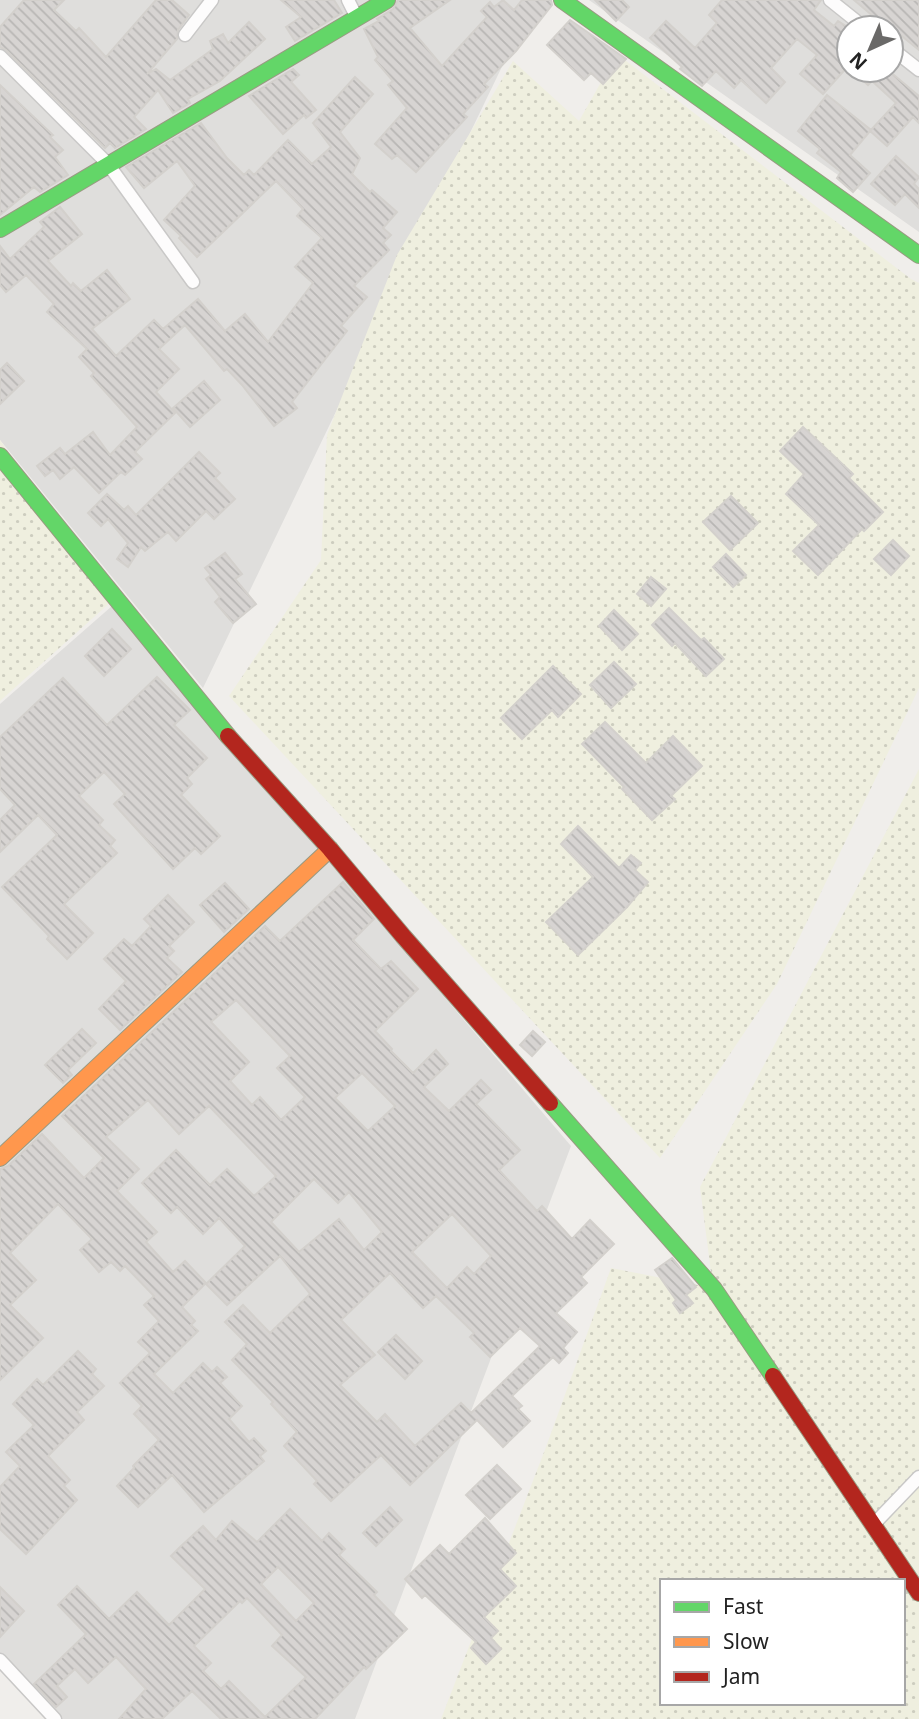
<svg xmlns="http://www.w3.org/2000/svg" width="919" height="1719" font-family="'Noto Sans',sans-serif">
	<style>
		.residential { fill: #dfdedc; fill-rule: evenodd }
		.farmland { fill: url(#farmland-dots); fill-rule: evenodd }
		.building { fill: url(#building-back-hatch); stroke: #d3d0cc; stroke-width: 2; fill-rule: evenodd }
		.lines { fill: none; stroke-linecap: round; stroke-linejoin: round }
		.street-casing { stroke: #c9c8c7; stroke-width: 15 }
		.fast-casing { stroke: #999a82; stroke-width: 18 }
		.slow-casing { stroke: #999a82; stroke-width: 18 }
		.jam-casing { stroke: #999a82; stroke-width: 18 }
		.street { stroke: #fdfcfc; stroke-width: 12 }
		.fast { stroke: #63d668; stroke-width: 16 }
		.slow { stroke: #ff974d; stroke-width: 16 }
		.jam { stroke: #b3261e; stroke-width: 16 }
	</style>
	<defs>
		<pattern id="farmland-dots" width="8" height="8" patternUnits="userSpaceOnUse" patternTransform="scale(1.75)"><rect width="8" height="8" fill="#efefdf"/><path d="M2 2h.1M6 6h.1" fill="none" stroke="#cdcdbf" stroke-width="1.8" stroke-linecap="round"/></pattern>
		<pattern id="building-back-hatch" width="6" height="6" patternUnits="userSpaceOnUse" patternTransform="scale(1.75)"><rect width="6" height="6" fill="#d7d4d2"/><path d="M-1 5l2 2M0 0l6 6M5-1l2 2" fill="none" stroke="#b8b6b4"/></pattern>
	</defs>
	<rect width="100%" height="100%" fill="#f0eeeb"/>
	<path class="residential" d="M0 0H534L203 688 0 440Z
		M589 0H919V232ZM849 28H891V70H849Z
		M112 606 571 1146 355 1719H61L0 1653V704Z"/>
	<path class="farmland" d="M617 54 911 279 919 283V688L777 984 660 1158 229 696 321 560 327 435 397 255 513 61 579 121Z
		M0 440 112 601 0 701Z
		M919 769V1719H441L546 1447 611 1268 713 1288 700 1187ZM662 1581H903V1703H662Z"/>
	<path class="building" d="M24 0H64L54 10 76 31 79 28 106 57 156 0H172L189 15 178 30 177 39 147 74 156 69 170 80 213 49 210 41 223 34 228 43 249 22 265 39 220 81 188 99 190 103 173 113 158 90 134 117 146 129 115 148 110 143 105 148 6 50 0 47V27Z
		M281 0H334L342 13 295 41 286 27 301 17Z
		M398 0H450L410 28 442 66 487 17 481 11 490 2 494 7 503 0 514 10 522 0H551L552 5 516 51 484 84 488 87 463 114 467 117 416 172 397 155 392 159 375 144 407 108 388 85 393 81 375 60 378 57 364 29 379 21 377 19 393 9Z
		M595 0H622L629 7 616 21Z
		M722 0H821L814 10 834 26 838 21 849 28V65L823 94 800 74 817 55 797 39 771 68 785 82 766 103 741 80 734 88 716 71 702 86 680 69 682 67 650 38 666 21 695 48 717 23 709 15Z
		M854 0H919V50L898 33 896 36 891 32V28H887Z
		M570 20 626 59 603 84 591 73 584 80 547 45Z
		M293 69 299 75 291 82 316 110 306 118 304 115 283 134 249 96Z
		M852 70H888L919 96V123L913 117 887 146 870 131 896 103 872 81 868 85Z
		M355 77 373 94 340 132 360 158 352 174 370 192 372 190 397 212 383 228 391 235 383 243 389 250 354 286 367 297 341 326 347 331 292 402 297 408 274 426 242 385 227 369 224 371 185 325 159 349 179 369 156 392 175 413 135 452 142 459 125 475 121 472 99 493 74 467 60 479 53 470 45 476 37 466 60 448 65 454 93 432 110 455 137 427 91 376 94 373 79 357 87 349 47 312 54 304 26 275 6 292 0 285V246L10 259 44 227 40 222 60 207 82 234 48 261 71 286 73 283 81 291 107 270 130 299 92 329 116 356 154 320 163 329 198 299 225 331 245 314 268 342 313 283 295 267 322 238 297 216 303 209 276 181 197 257 179 238 181 236 164 220 195 186 177 161 144 188 126 167 201 123 227 158 244 175 249 170 254 175 288 140 312 164 331 147 313 123Z
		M0 85 53 135 50 137 63 150 55 157 68 175 40 192 34 187 0 215Z
		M827 95 871 130 850 155 870 173 853 192 837 178 841 172 817 153 820 149 798 131Z
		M896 156 919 177 914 184 919 189V208L905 194 895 205 871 184Z
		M7 363 24 381 0 404V370Z
		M204 381 220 400 190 427 173 408Z
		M803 427 853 474 849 478 883 512 864 531 862 529 818 575 793 551 819 525 786 494 804 474 780 451Z
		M199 452 220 473 215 478 235 499 214 519 206 511 176 541 168 532 145 551 141 547 128 567 117 559 128 543 108 519 101 526 88 513 107 494 124 510 128 506 136 515Z
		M731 496 758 523 730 550 703 522Z
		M893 540 909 556 891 575 874 559Z
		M225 553 242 574 235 579 256 604 233 623 215 602 220 597 206 579 211 575 205 568Z
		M726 554 746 575 733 587 713 567Z
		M651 577 666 589 651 606 637 594Z
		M669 608 701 640 704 638 724 659 706 676 675 643 672 646 652 625Z
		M614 610 638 634 622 650 599 626Z
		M112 629 131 649 104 676 85 656Z
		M614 662 636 684 611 708 590 685Z
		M553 666 581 694 558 717 552 710 522 739 501 718Z
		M157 677 190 710 174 725 207 758 187 778 192 784 181 795 220 836 201 854 195 848 173 869 114 804 125 794 104 772 79 796 103 820 99 825 115 840 110 846 117 853 64 904 93 933 67 959 47 939 49 936 2 887 57 835 38 815 0 852V820L15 805 0 789V737L63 678 107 725Z
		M605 722 646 763 673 736 702 766 671 796 675 799 652 820 622 789 624 787 582 744Z
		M578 826 619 868 631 855 641 863 635 870 648 882 627 907 578 955 546 922 593 877 561 844Z
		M343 882 374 919 353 940 381 969 391 961 418 989 375 1031 392 1049 391 1051 413 1073 436 1050 448 1064 424 1087 449 1111 481 1080 491 1090 476 1104 520 1150 499 1170 537 1211 542 1206 572 1239 590 1220 614 1244 581 1277 587 1283 556 1313 577 1332 563 1348 568 1353 559 1363 553 1357 512 1396 522 1406 518 1409 530 1421 503 1447 477 1420 410 1485 381 1455 331 1501 314 1484 317 1481 284 1446 297 1432 271 1404 273 1402 232 1360 247 1344 225 1322 243 1305 270 1333 310 1294 280 1256 227 1305 206 1284 245 1246 219 1218 203 1234 177 1207 171 1213 142 1183 176 1150 210 1185 227 1169 254 1196 276 1176 209 1106 179 1134 148 1100 106 1137 139 1169 117 1191 157 1232 146 1242 173 1272 185 1261 206 1283 182 1307 195 1321 191 1325 198 1331 154 1374 173 1393 203 1363 212 1372 217 1367 227 1377 220 1383 242 1406 229 1419 249 1442 254 1438 266 1451 260 1456 264 1461 204 1512 172 1475 138 1507 117 1486 134 1468 133 1466 159 1440 134 1414 142 1406 120 1383 150 1353 138 1342 159 1321 144 1305 154 1296 125 1266 120 1271 111 1262 99 1272 80 1250 92 1239 58 1204 10 1253 36 1280 10 1305 43 1338 0 1380V1169L8 1166 42 1134 84 1178 104 1158 62 1116 265 926 280 941ZM236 1000 290 1056 277 1068 305 1097 281 1120 260 1097 252 1105 230 1081 249 1062 211 1022ZM362 1073 395 1106 368 1131 335 1098ZM314 1179 338 1203 349 1192 382 1232 364 1250 339 1219 299 1252 271 1222ZM452 1214 491 1256 474 1274 467 1267 447 1288 412 1252ZM390 1273 423 1308 436 1296 474 1333 470 1337 490 1357 520 1328 540 1346 471 1413 461 1403 415 1446 385 1414 377 1422 340 1385 375 1355 341 1320Z
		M225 883 249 909 224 932 200 905Z
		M168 895 194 922 169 946 174 951 167 958 182 972 120 1030 99 1009 126 981 104 959 124 939 132 946 151 926 144 919Z
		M82 1029 96 1043 68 1070 72 1075 63 1083 45 1065Z
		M533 1031 545 1042 532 1056 520 1045Z
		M672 1258 696 1287 686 1295 693 1303 680 1313 673 1303 676 1300 655 1270Z
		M396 1335 422 1361 405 1379 378 1352Z
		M78 1351 96 1369 92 1374 104 1386 77 1412 84 1420 48 1456 70 1480 64 1486 77 1500 26 1554 0 1529V1487L20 1466 6 1452 34 1425 13 1404 37 1379 43 1385Z
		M497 1465 521 1489 490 1519 466 1495Z
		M390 1507 402 1520 376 1546 363 1533Z
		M290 1509 322 1541 329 1533 345 1549 339 1555 377 1592 374 1595 407 1629 366 1669 364 1667 315 1719H221L192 1691 162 1719H119L146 1689 116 1657 88 1683 75 1669 57 1686 67 1697 56 1707 34 1684 86 1634 58 1605 77 1586 109 1619 137 1592 169 1625 205 1589 171 1556 180 1547 203 1526 216 1540 232 1521 257 1542ZM278 1567 314 1603 296 1621 261 1584ZM247 1598 282 1635 272 1646 306 1677 265 1717 229 1681 221 1689 203 1671 211 1663 194 1646 240 1601 242 1603Z
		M485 1518 516 1553 500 1569 516 1586 484 1617 498 1631 491 1638 501 1649 486 1664 471 1648 476 1642 425 1595 422 1598 405 1579 440 1545 449 1554Z
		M0 1587 24 1611 0 1637Z"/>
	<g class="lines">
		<g class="street-casing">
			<path id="street" d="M348 0 357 18
				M830 0 865 28
				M185 35 212 0
				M891 48 919 70
				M0 56 108 164 193 282
				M874 1524 919 1477
				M0 1660 55 1719"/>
		</g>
		<g class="fast-casing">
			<path id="fast" d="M562 0 919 255
				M0 229 387 0
				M0 456 228 736
				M550 1103 714 1289 773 1376"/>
		</g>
		<g class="slow-casing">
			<path id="slow" d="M0 1158 330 849"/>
		</g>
		<g class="jam-casing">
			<path id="jam" d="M228 736 330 849 403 936 550 1103
				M773 1376 919 1593"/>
		</g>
		<use href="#street" class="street"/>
		<use href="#fast" class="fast"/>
		<use href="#slow" class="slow"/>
		<use href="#jam" class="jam"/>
	</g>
	<rect x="660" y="1579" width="245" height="126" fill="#ffffff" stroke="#a7a7a7" stroke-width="2"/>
	<rect x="674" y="1602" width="35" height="10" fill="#63d668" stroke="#a7a7a7" stroke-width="2"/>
	<text x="723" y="1614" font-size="21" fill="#222222">Fast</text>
	<rect x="674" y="1637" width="35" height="10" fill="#ff974d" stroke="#a7a7a7" stroke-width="2"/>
	<text x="723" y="1649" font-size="21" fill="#222222">Slow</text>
	<rect x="674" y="1672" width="35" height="10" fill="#b3261e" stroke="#a7a7a7" stroke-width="2"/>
	<text x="723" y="1684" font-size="21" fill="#222222">Jam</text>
	<g transform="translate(870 49) rotate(224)"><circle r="33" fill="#ffffff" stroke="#a7a7a7" stroke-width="2"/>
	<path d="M0-5L12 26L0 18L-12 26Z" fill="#6a6968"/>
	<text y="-10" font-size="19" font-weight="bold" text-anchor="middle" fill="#222222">N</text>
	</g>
</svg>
